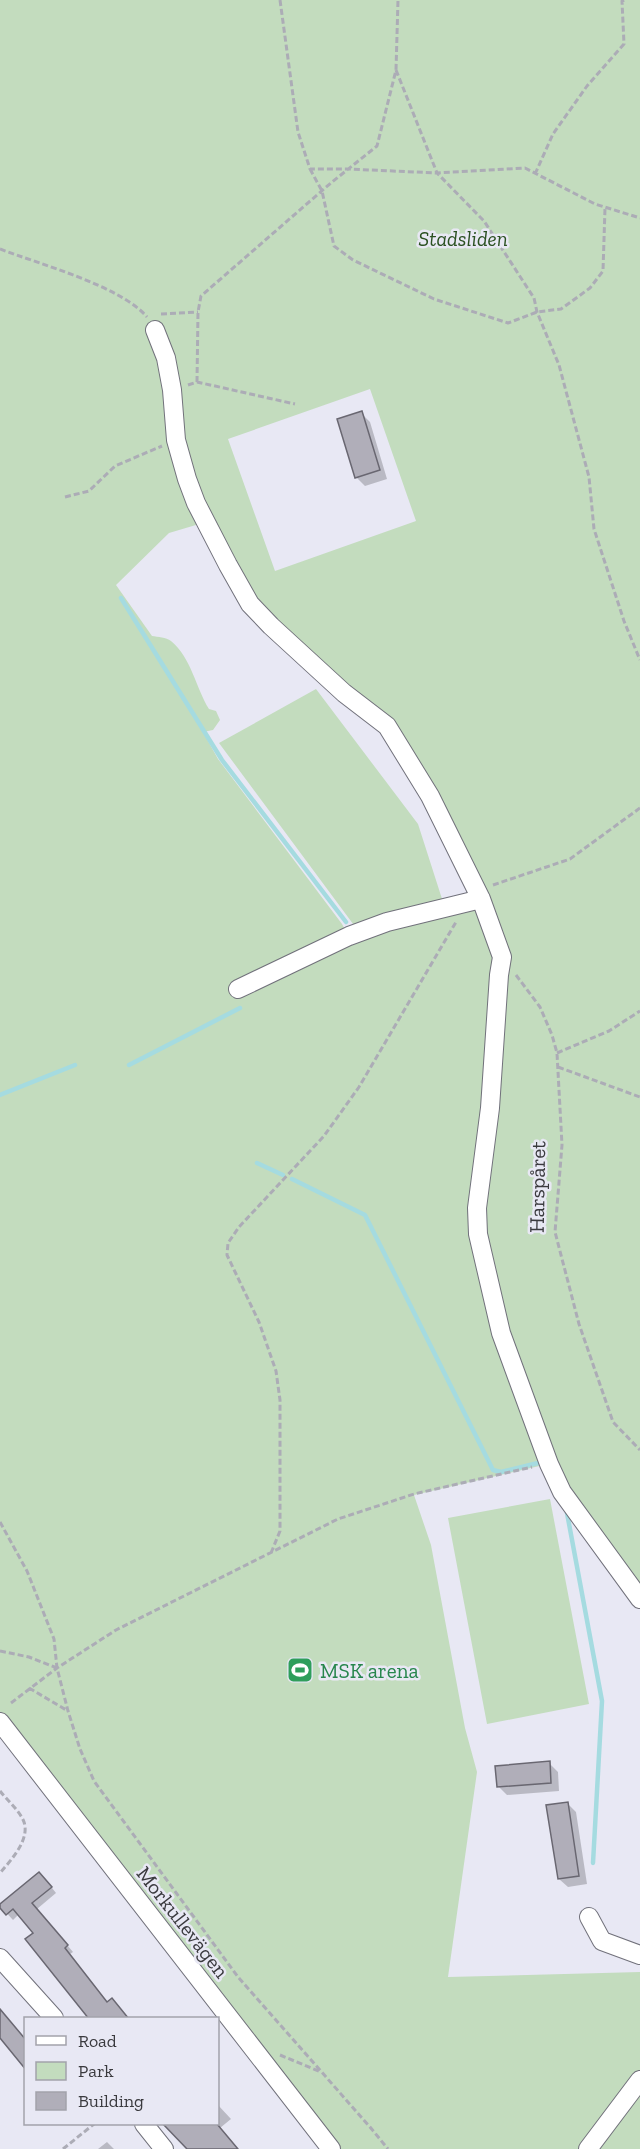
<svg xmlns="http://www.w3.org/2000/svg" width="640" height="2149" font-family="'Zilla Slab',serif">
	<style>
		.green { fill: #c3dcbe; fill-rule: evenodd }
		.shadow { fill: #0003 }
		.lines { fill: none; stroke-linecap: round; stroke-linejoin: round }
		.stream { stroke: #a5dbe0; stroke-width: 4.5 }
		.building { fill: #b0aeb9; stroke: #696771; stroke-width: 1.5 }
		.minor-casing { stroke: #71717b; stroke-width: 20 }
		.path { stroke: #acacb6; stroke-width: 3; stroke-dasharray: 6 3; stroke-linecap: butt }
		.minor { stroke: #fff; stroke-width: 18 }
		.labels { text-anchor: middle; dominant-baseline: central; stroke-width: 5; stroke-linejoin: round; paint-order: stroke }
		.park-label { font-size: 21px; font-style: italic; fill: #2b5122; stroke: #e8e8f4 }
		.street-label { font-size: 21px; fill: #3a3a3e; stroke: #e8e8f4 }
		.leisure-label { font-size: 21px; fill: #27864d; stroke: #e8e8f4; text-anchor: start }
	</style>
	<rect width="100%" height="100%" fill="#e8e8f4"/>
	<path class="green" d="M0 0H640V1598L548 1464 414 1495 431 1545 465 1728 477 1772 448 1977 640 1972V2149H331L0 1722ZM370 389 416 521 275 571 228 439ZM206 522 271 626 387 726 481 899 353 944 342 924 218 759 203 732 213 730 220 720 216 711 209 709C196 688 191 657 171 641 166 637 158 637 152 636L116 585 169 533Z
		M316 689 418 824 443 902 359 932 219 743Z
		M550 1499 589 1704 487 1724 448 1518Z"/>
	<path class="shadow" d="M361 413 370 422 387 479 365 486 356 477Z
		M549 1763 558 1772 559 1791 507 1795 498 1786Z
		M567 1803 576 1812 587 1884 568 1887 559 1879Z
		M45 1879 56 1893 37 1909 73 1952 70 1954 108 2003 112 2000 129 2018H91L35 1933 19 1914 13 1920 0 1906Z
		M218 2105 231 2119 220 2128 237 2149H188L167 2126 170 2124H218Z
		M107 2142 114 2149H98Z"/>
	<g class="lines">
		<path class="stream" d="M121 598 222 760 346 922
			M129 1065 240 1008
			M0 1095 75 1065
			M257 1163 283 1175
			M292 1179 365 1215 493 1470 501 1472 542 1462
			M567 1513 602 1701 593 1863"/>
	</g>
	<path class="building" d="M362 411 380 470 355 478 337 419Z
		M550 1761 551 1783 497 1787 495 1766Z
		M568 1802 579 1876 558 1879 546 1805Z
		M39 1872 52 1887 32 1903 68 1945 65 1948 107 2002 112 1998 129 2019H89L25 1939 33 1933 13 1909 6 1915 0 1908V1904Z
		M0 2009 26 2040V2070L0 2038Z
		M163 2124H217L238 2149H187Z"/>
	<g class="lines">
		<g class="minor-casing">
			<path id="minor" d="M155 330 166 358 172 390 176 440 187 479 196 503 228 565 250 604 271 626 344 693 387 726 430 796 481 899 502 957 499 975 490 1108 477 1208 478 1234 501 1333 549 1464 562 1492 640 1599
				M238 989 349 936 387 922 481 899
				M0 1722 331 2149
				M589 1917 602 1941 640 1955
				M0 1958 54 2018
				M144 2124 164 2149
				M588 2149 640 2080"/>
		</g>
		<path class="path" d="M280 0 298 132 310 169H349L437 173 525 168 595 204 640 218
			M396 70 437 173 484 221 534 298 537 312 559 365 589 477 594 529 624 621 640 660
			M310 169 322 191 334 246 353 260 434 299 508 323 537 312 561 309 590 288 603 271 605 208
			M535 174 553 134 587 86 624 44 622 1 625 0
			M0 249C39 264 121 286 147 317
			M161 314 198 312
			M197 382 198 312 201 296 332 182 377 146 396 70 398 0
			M188 385 197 382 295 404
			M65 497 89 491 115 466 162 446
			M493 885 570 859 640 808
			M516 975 540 1007 552 1035 557 1053 562 1145 555 1232 579 1324 613 1422 640 1450
			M557 1053 609 1031 640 1011
			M558 1067 640 1097
			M0 1522 27 1571 54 1639 57 1668 68 1711 80 1749 94 1781 238 1977 370 2127 388 2149
			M271 1553 280 1531V1400L276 1371 259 1322 227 1255 228 1243 239 1227 324 1136 359 1087 456 922
			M0 1651 29 1657 57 1668
			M29 1688 68 1711
			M11 1703 57 1668 116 1630 338 1519 414 1494 532 1467
			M0 1791C7 1800 20 1811 24 1822 30 1840 11 1860 0 1873
			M280 2055 321 2072
			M63 2149 94 2124"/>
		<use href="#minor" class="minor"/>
	</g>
	<defs>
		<g id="stadium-square" transform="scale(1.35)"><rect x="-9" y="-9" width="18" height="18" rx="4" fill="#2e9e5b" stroke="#e8e8f4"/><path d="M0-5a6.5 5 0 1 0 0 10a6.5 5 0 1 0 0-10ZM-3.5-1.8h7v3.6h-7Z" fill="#fff"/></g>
	</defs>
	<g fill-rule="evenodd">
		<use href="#stadium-square" x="300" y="1670"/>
	</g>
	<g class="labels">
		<g class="park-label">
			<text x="463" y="238">Stadsliden</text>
		</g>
		<g class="street-label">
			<text transform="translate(537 1187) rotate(-89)">Harspåret</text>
			<text transform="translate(183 1922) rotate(52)">Morkullevägen</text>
		</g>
		<g class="leisure-label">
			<text x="320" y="1670">MSK arena</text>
		</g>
	</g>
	<rect x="24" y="2017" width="195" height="108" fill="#e8e8f4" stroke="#a2a2ab" stroke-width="1.5"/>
	<rect x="36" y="2036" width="30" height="9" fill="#ffffff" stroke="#a2a2ab" stroke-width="1.5"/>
	<text x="78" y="2047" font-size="18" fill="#3a3a3e">Road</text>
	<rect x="36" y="2062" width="30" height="18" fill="#c3dcbe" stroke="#a2a2ab" stroke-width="1.5"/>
	<text x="78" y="2077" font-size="18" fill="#3a3a3e">Park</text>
	<rect x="36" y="2092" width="30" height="18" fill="#b0aeb9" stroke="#a2a2ab" stroke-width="1.5"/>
	<text x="78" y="2107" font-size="18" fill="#3a3a3e">Building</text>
</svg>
